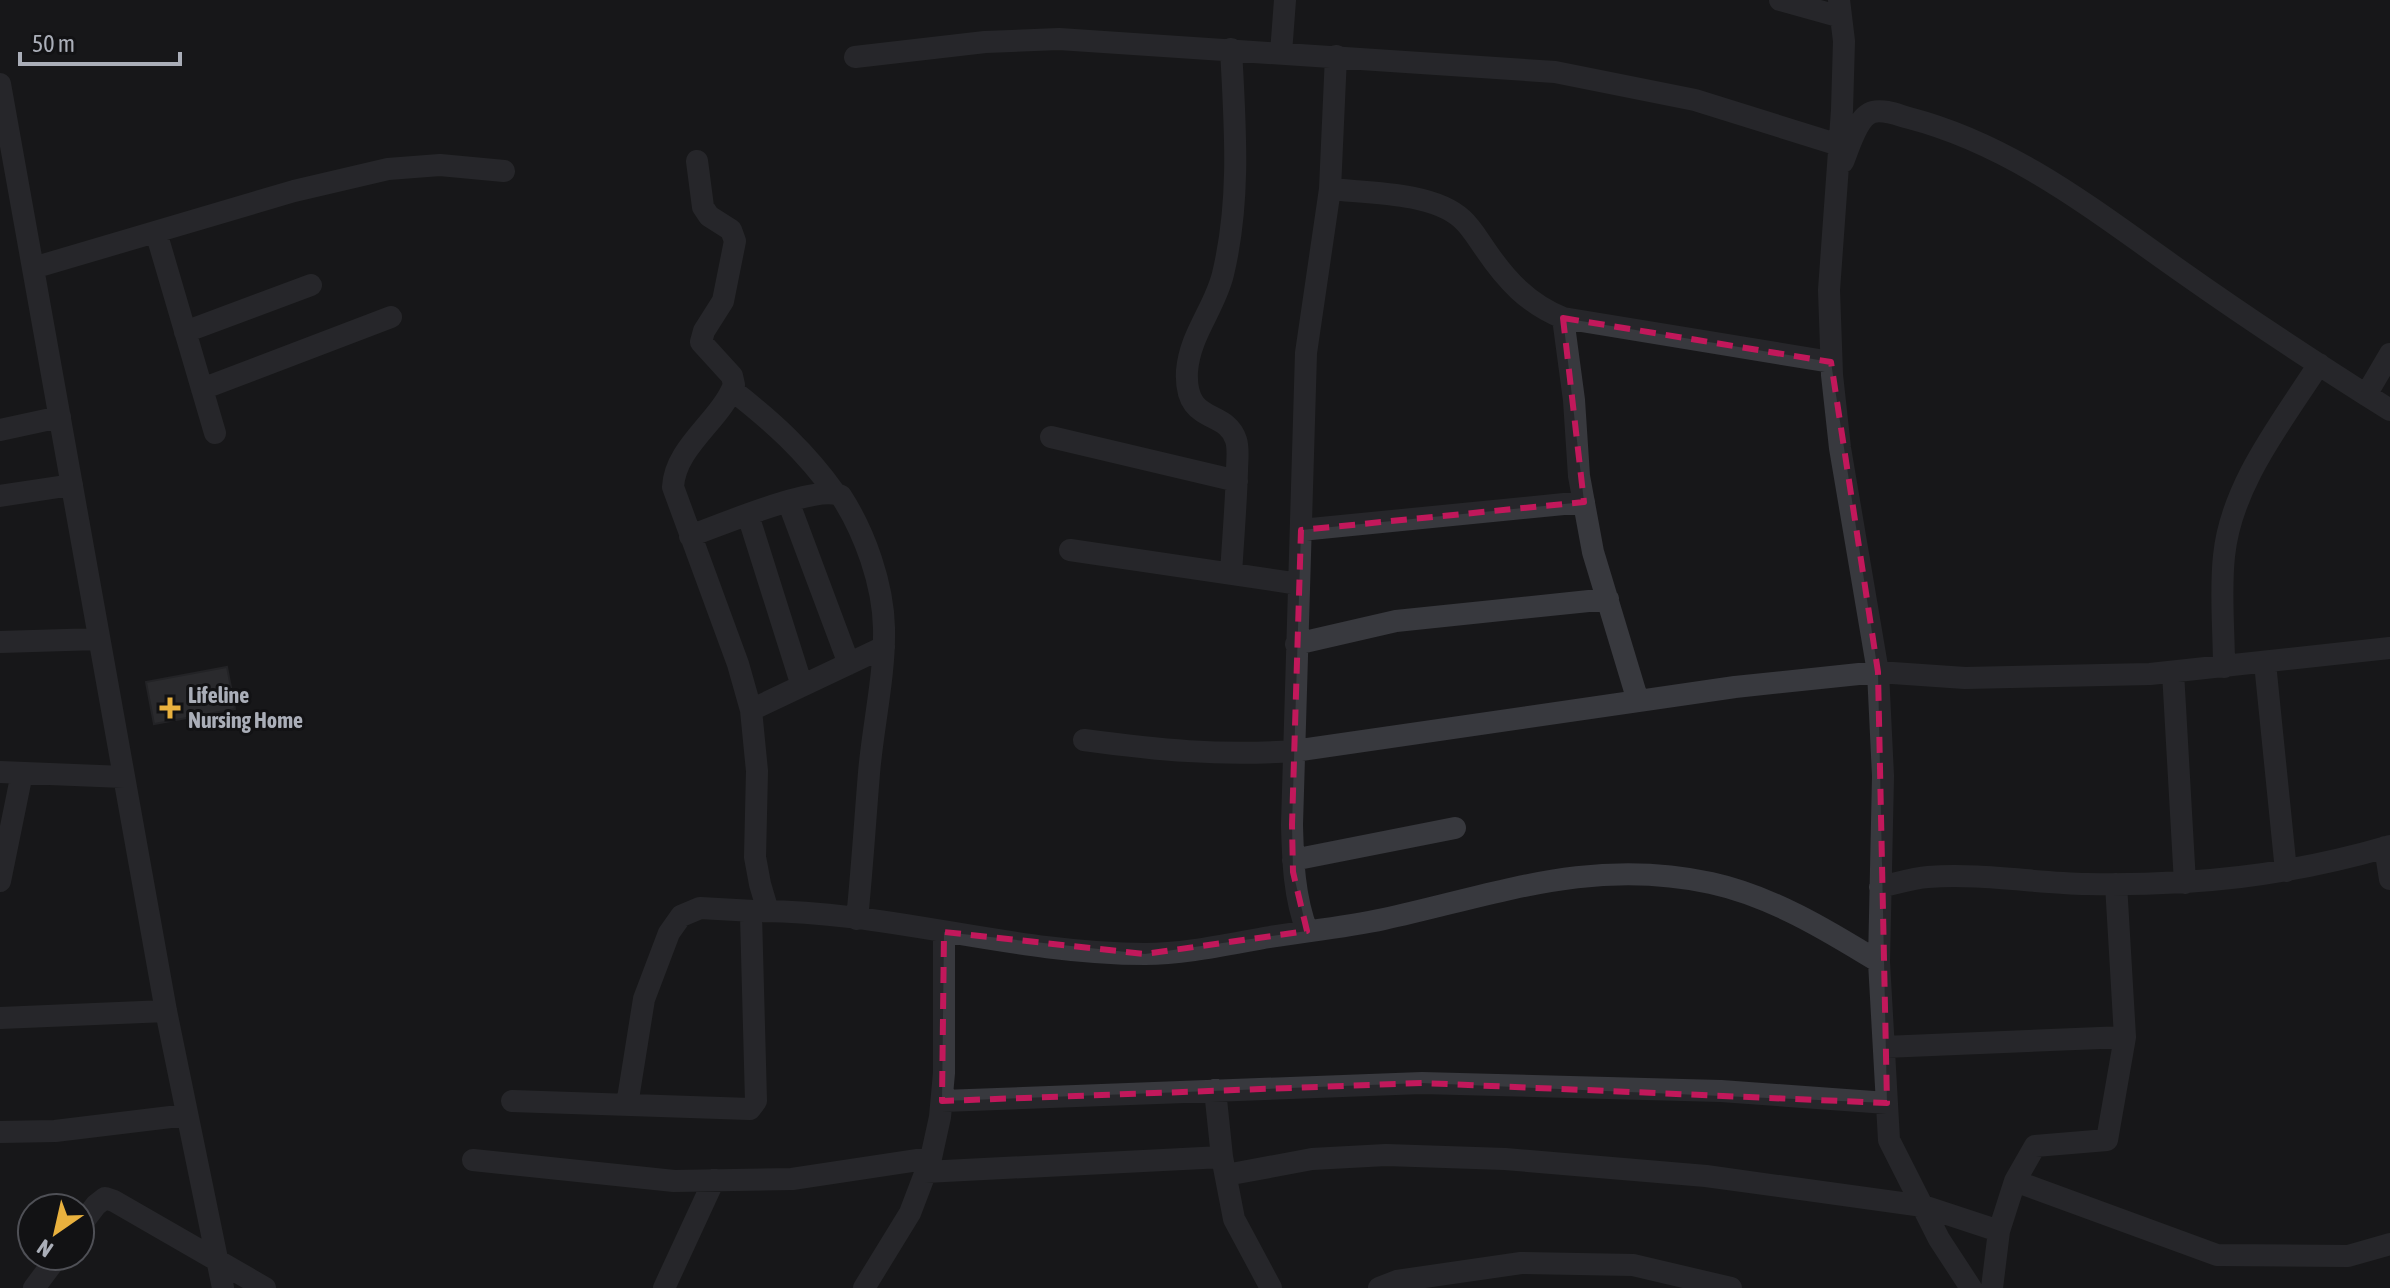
<svg xmlns="http://www.w3.org/2000/svg" width="2390" height="1288" font-family="'Asap Condensed',sans-serif">
	<style>
		.building { fill: #414246; stroke: #313135; stroke-width: 2 }
		.lines { fill: none; stroke-linecap: round; stroke-linejoin: round }
		.minor { stroke: #38393e; stroke-width: 22 }
		.marked { fill: none; stroke: #c2185b; stroke-width: 6; stroke-dasharray: 16 10; stroke-linejoin: round }
		.poi-dot { fill: #e9b13e; stroke: #121214; stroke-width: 3 }
		.labels { text-anchor: middle; dominant-baseline: central; stroke-width: 6; stroke-linejoin: round; paint-order: stroke }
		.poi-label { font-size: 22px; font-weight: bold; fill: #aaaeb8; stroke: #121214; text-anchor: start }
	</style>
	<rect width="100%" height="100%" fill="#171719"/>
	<path class="building" d="M227 667 235 709 154 724 146 682Z"/>
	<g class="lines">
		<path class="minor" d="M1780 0 1841 17
			M1839 0 1844 41 1842 110 1829 290 1832 375 1840 448 1878 672 1883 776 1879 962 1889 1140 1939 1239 1971 1288
			M1231 49C1235 125 1241 199 1223 274 1215 308 1190 334 1187 371 1184 426 1226 408 1236 440 1239 449 1237 461 1237 471 1236 505 1233 540 1231 574
			M1281 53 1285 0
			M855 57 985 42 1059 39 1555 72 1695 100 1839 145
			M0 84 166 1011 223 1288
			M697 161 703 207 709 216 731 230 735 241 723 301 704 331 701 342 732 376 734 385C720 421 675 447 673 487L738 664 751 710 757 771 755 857 760 884 768 911
			M1843 162C1849 148 1857 116 1873 112 1884 109 1898 115 1909 118 2013 145 2095 211 2182 272 2250 320 2320 366 2390 410
			M1330 189C1368 193 1433 192 1462 219 1471 227 1478 239 1485 249 1506 280 1528 304 1563 318L1831 362
			M156 232 215 433
			M33 268 294 191 388 169 440 165 504 171
			M1563 318 1574 400 1579 476 1593 552 1638 701
			M185 332 311 285
			M202 389 391 317
			M732 390C772 421 806 452 835 493
			M2366 395 2390 354
			M0 430 60 417
			M1051 437 1237 481
			M0 496 72 485
			M788 501 849 664
			M748 515 802 686
			M1301 530 1584 502
			M690 536C718 526 819 483 841 496 865 533 883 584 884 628 885 676 873 725 869 773 865 822 862 870 857 919
			M1070 550 1299 584
			M0 642 99 639
			M1296 644 1396 621 1608 599
			M2265 663 2286 871
			M2224 667C2224 630 2220 592 2224 556 2231 485 2282 422 2319 364
			M2173 672 2185 883
			M751 710 884 647
			M1084 740C1158 750 1219 756 1294 751L1735 687 1878 672 1965 678 2150 674 2390 648
			M0 772 124 777
			M2385 847 2390 879
			M1293 860 1455 828
			M0 881 22 773
			M1880 887C1895 884 1912 878 1928 877 1981 873 2034 883 2087 884 2195 886 2286 876 2390 846
			M1307 931C1294 896 1293 862 1292 825L1306 353 1330 189 1336 56
			M0 1018 166 1011
			M1884 1047 2125 1037
			M1215 1090 1222 1157 1234 1219 1271 1288
			M512 1101 750 1109 756 1101 751 915 754 911C885 910 1013 954 1145 954 1186 954 1229 944 1270 937 1308 931 1347 927 1384 919 1498 894 1592 857 1711 883 1771 896 1827 930 1879 962
			M942 1101 1422 1083 1721 1091 1887 1103
			M627 1105 644 999 669 933 681 916 700 908 754 911
			M0 1132 55 1131 187 1115
			M473 1160 674 1181 792 1179 931 1158
			M925 1172 1222 1157
			M1226 1175 1312 1159 1386 1155 1505 1159 1706 1176 1923 1206 1999 1231
			M2015 1181 2035 1146 2107 1140 2125 1037 2116 884
			M80 1226 96 1205 105 1198 114 1201 265 1288
			M34 1288 58 1256
			M664 1288 714 1180
			M864 1288 910 1213 931 1158 940 1117 944 1073V932
			M1379 1288 1397 1281 1521 1263 1633 1265 1731 1288
			M1992 1288 1999 1231 2015 1181 2217 1255 2348 1256 2390 1244"/>
	</g>
	<path d="M0 0H2390V1288H0ZM1563 318 1831 362 1878 672 1887 1103 1422 1083 942 1101 944 932 1145 954 1307 931 1293 872 1292 825 1301 530 1584 502Z" fill="#171719" fill-opacity=".55" fill-rule="evenodd"/>
	<path class="marked" d="M1563 318 1831 362 1878 672 1887 1103 1422 1083 942 1101 944 932 1145 954 1307 931 1293 872 1292 825 1301 530 1584 502Z"/>
	<path class="poi-dot" d="M166 696h8v8h8v8h-8v8h-8v-8h-8v-8h8z"/>
	<g class="labels">
		<g class="poi-label">
			<text x="188" y="695">Lifeline<tspan x="188" dy="25">Nursing Home</tspan></text>
		</g>
	</g>
	<g transform="translate(56 1232) rotate(214)"><circle r="38" fill="#121214" stroke="#4f5056" stroke-width="2"/>
	<path d="M0-6L14 30L0 20L-14 30Z" fill="#e9b13e"/>
	<text y="-12" font-size="22" font-weight="bold" text-anchor="middle" fill="#aaaeb8">N</text>
	</g>
	<path d="M20 52v12h160v-12" fill="none" stroke="#aaaeb8" stroke-width="4"/>
	<text x="32" y="52" font-size="24" fill="#aaaeb8" stroke="#121214" stroke-width="6" paint-order="stroke">50 m</text>
</svg>
